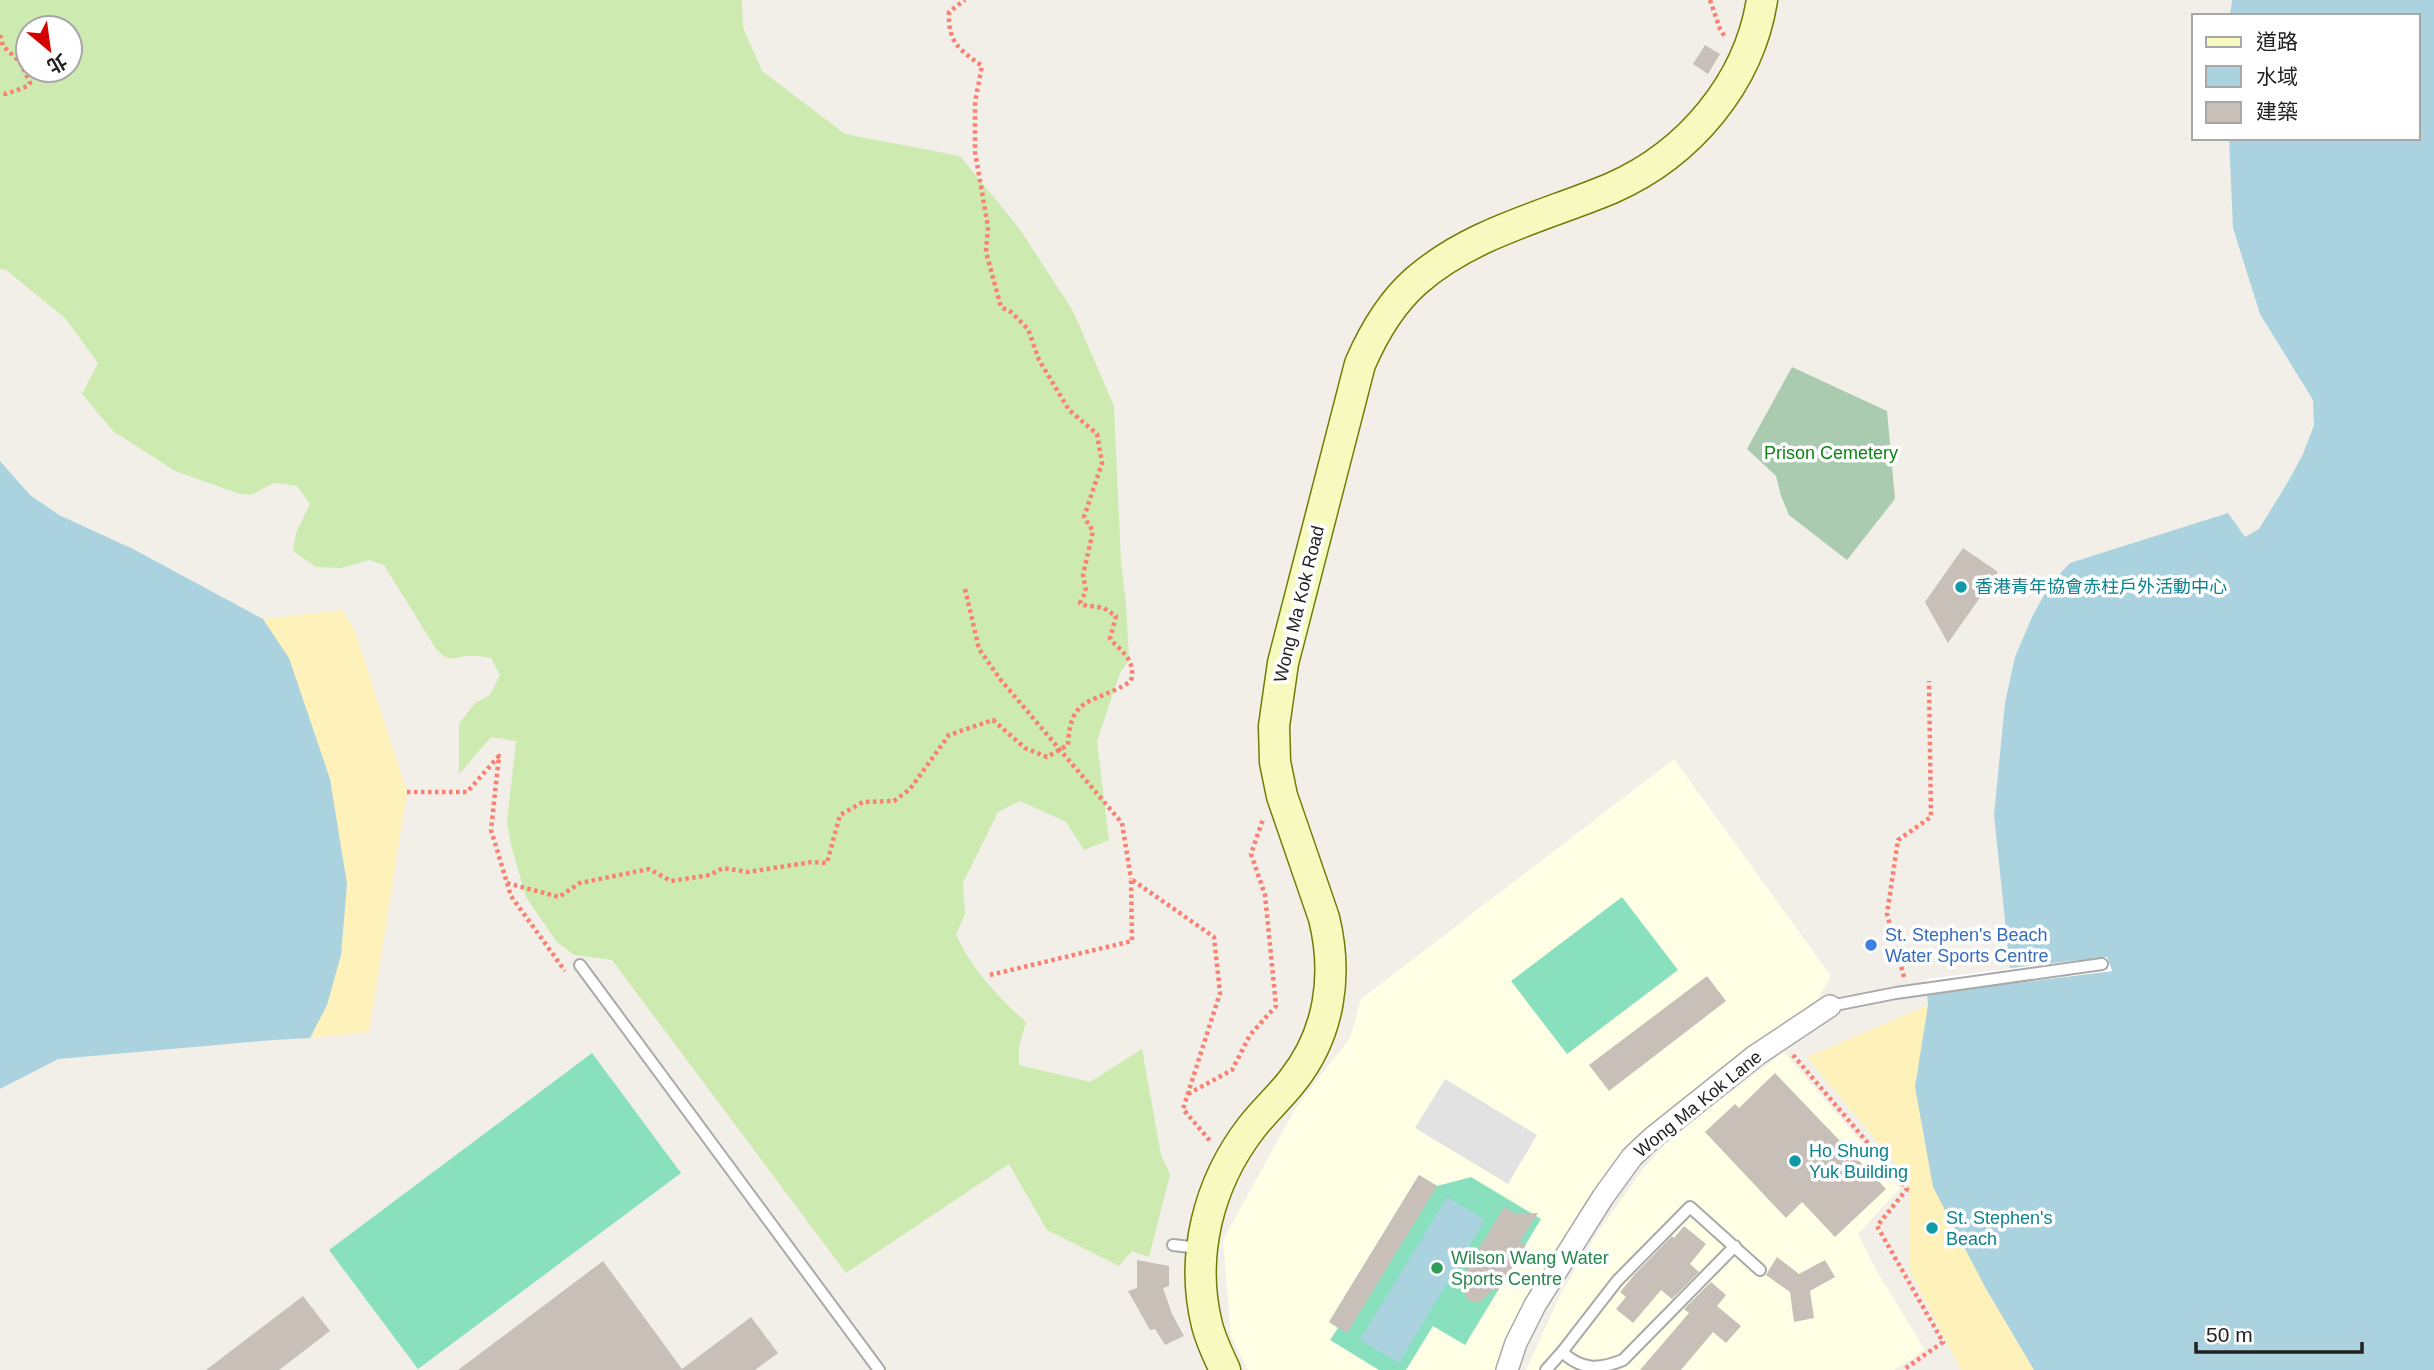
<svg xmlns="http://www.w3.org/2000/svg" width="2434" height="1370" font-family="Arial,'Noto Sans TC',sans-serif">
	<style>
		.education { fill: #ffffe5 }
		.grass { fill: #cdebb0; fill-rule: evenodd }
		.sand { fill: #fff1ba }
		.cemetery { fill: #aacbaf }
		.pitch { fill: #88e0be }
		.parking { fill: #e2e2e2 }
		.water { fill: #aad3df }
		.pier { fill: #fff }
		.building { fill: #c7bfb8 }
		.lines { fill: none; stroke-linecap: round; stroke-linejoin: round }
		.lane-casing { stroke: #a9a9a9; stroke-width: 14 }
		.street-casing { stroke: #a9a9a9; stroke-width: 24 }
		.secondary-casing { stroke: #707d05; stroke-width: 33 }
		.path { stroke: #fa8072; stroke-width: 4.5; stroke-dasharray: 3.5 3.5; stroke-linecap: butt }
		.lane { stroke: #fff; stroke-width: 10 }
		.street { stroke: #fff; stroke-width: 21 }
		.secondary { stroke: #f7fabf; stroke-width: 30 }
		.culture-dot { fill: #0f9aa8; stroke: #fff; stroke-width: 2.5 }
		.shop-dot { fill: #3f7fe0; stroke: #fff; stroke-width: 2.5 }
		.leisure-dot { fill: #2e9e5b; stroke: #fff; stroke-width: 2.5 }
		.labels { text-anchor: middle; dominant-baseline: central; stroke-width: 7; stroke-linejoin: round; paint-order: stroke }
		.park-label { font-size: 18px; fill: #0c8416; stroke: #fff }
		.culture-label { font-size: 18px; fill: #0d838f; stroke: #fff; text-anchor: start }
		.street-label { font-size: 18px; fill: #222; stroke: #fff }
		.shop-label { font-size: 18px; fill: #366cbe; stroke: #fff; text-anchor: start }
		.leisure-label { font-size: 18px; fill: #27864d; stroke: #fff; text-anchor: start }
	</style>
	<rect width="100%" height="100%" fill="#f2efe9"/>
	<path class="education" d="M1674 759 1831 976 1812 1009 1671 1109 1627 1150 1499 1370H1248L1231 1336 1223 1240 1295 1109 1350 1038 1361 999Z
		M1784 1052 1900 1188 1858 1234 1876 1270 1925 1350 1894 1370H1526L1562 1291 1598 1232 1643 1169 1673 1136Z"/>
	<path class="grass" d="M0 0H742L743 27 762 71 845 134 960 156 1019 228 1073 311 1114 406 1121 563 1126 602 1129 660 1120 673 1097 741 1109 840 1084 850 1066 822 1020 801 998 812 963 883 965 914 956 934C971 969 998 997 1026 1022L1019 1047V1065L1090 1082 1142 1049 1161 1155 1170 1175 1149 1257 1132 1251 1119 1266 1047 1230 1009 1164 846 1273 612 960 574 955 556 941 526 897 511 845 507 822 516 741 491 737 459 774V724L474 704 490 695 500 675 491 658C484 657 475 655 467 656 450 658 450 663 436 649L384 565 369 560 341 568 316 567 293 551 296 533 310 504 297 486 274 483 251 495 240 494 175 471 113 431 82 394 98 363 65 318 6 270 0 269ZM28 28H70V70H28Z"/>
	<path class="sand" d="M342 610 355 631 407 792 369 1032 310 1038 327 1005 263 619Z
		M1928 1005 1915 1087 1985 1287 2034 1370H1961L1909 1269 1910 1181 1807 1057Z"/>
	<path class="cemetery" d="M1792 367 1887 411 1895 499 1847 560 1789 515 1781 496 1776 476 1747 449Z"/>
	<path class="pitch" d="M1622 897 1678 970 1567 1054 1511 981Z
		M592 1053 681 1173 418 1369 329 1250Z
		M1419 1175 1437 1186 1471 1177 1541 1219 1465 1345 1433 1326 1406 1370H1379L1330 1340 1338 1328 1329 1322Z"/>
	<path class="parking" d="M1445 1079 1537 1135 1508 1184 1415 1128Z"/>
	<path class="water" d="M2232 0H2434V1370H2034L1985 1287 1933 1187 1915 1087 1928 1005 1927 994 2112 971 2107 957 2010 968 1994 815 2005 703 2015 657 2032 617 2050 584 2070 563 2228 513 2245 537 2259 529 2289 480 2303 454 2314 425 2313 400 2260 314 2233 228 2229 138H2418V16H2230Z
		M0 461 30 495 59 515 133 549 263 619 289 658 330 779 347 884 341 955 327 1005 310 1038 273 1040 58 1059 0 1089Z
		M1447 1197 1485 1220 1399 1363 1360 1340Z"/>
	<path class="pier" d="M2107 957 2112 971 1927 994 1926 979Z"/>
	<path class="building" d="M1705 45 1720 54 1708 74 1693 64Z
		M1963 548 1998 572 1948 643 1925 602Z
		M1707 976 1726 1001 1609 1091 1589 1065Z
		M1775 1073 1886 1189 1835 1237 1802 1202 1786 1218 1705 1132 1735 1104 1739 1108Z
		M1419 1175 1437 1186 1347 1333 1329 1322Z
		M1504 1207 1516 1214 1538 1213 1520 1241 1526 1245 1498 1291 1494 1289 1481 1301 1475 1303 1470 1301 1465 1296 1461 1278Z
		M1684 1226 1706 1244 1690 1264 1699 1272 1672 1299 1661 1290 1633 1323 1616 1309 1626 1297 1620 1292 1635 1274 1672 1236 1674 1238Z
		M1777 1257 1799 1274 1825 1260 1835 1277 1810 1291 1814 1318 1794 1322 1790 1292 1766 1275Z
		M1137 1260 1169 1266V1286L1163 1288 1172 1314 1184 1336 1165 1345 1155 1329 1150 1330 1128 1291 1137 1288Z
		M603 1261 682 1369 751 1317 778 1353 755 1370H458Z
		M1711 1282 1726 1295 1717 1306 1741 1326 1726 1343 1713 1332 1681 1370H1640L1689 1313 1684 1309Z
		M303 1296 330 1331 279 1370H206Z"/>
	<g class="lines">
		<g class="lane-casing">
			<path id="lane" d="M580 965 879 1370
				M1830 1006 1896 993 2102 964
				M1173 1245 1199 1248
				M1562 1352 1617 1281 1690 1207 1760 1270
				M1546 1370 1562 1352C1582 1370 1598 1370 1623 1360L1735 1246"/>
		</g>
		<g class="street-casing">
			<path id="street" d="M1507 1370 1516 1343 1535 1305 1603 1197 1632 1157 1651 1139 1755 1056 1830 1006"/>
		</g>
		<g class="secondary-casing">
			<path id="secondary" d="M1225 1370C1218 1355 1211 1341 1207 1325 1190 1257 1208 1184 1251 1128 1264 1111 1280 1097 1293 1080 1330 1033 1338 975 1324 918L1282 796 1275 762 1274 726 1283 663 1360 364C1373 334 1391 303 1416 281 1472 232 1546 216 1612 188 1689 154 1749 83 1762 0"/>
		</g>
		<path class="path" d="M1710 0 1720 29 1725 37
			M0 35 3 46 20 62 30 83 28 86 6 94 0 93
			M965 589 979 649 1000 679 1122 823 1131 879
			M407 792H467L499 756 491 830 511 896 565 971
			M507 883 559 897 580 883 649 869 671 881 710 875 723 868 748 872 812 862 827 863 840 815 863 802 894 801 910 789 949 735 993 720 1025 748 1047 757 1068 745C1070 693 1095 705 1131 681 1136 660 1123 653 1110 639L1116 616 1104 608 1084 605 1080 603 1086 591 1083 575 1093 531 1084 517 1102 463 1097 434 1069 410 1039 360 1028 329 1011 312 1001 307 986 252 988 227 975 152V102L982 66C959 49 948 43 949 12L965 0
			M990 975 1132 941 1131 879 1214 937 1220 993 1183 1109 1211 1142
			M1904 977 1887 914 1898 840 1931 817 1929 681
			M1793 1055 1907 1189 1877 1226 1943 1342 1903 1370
			M1188 1094 1232 1070 1250 1035 1276 1006 1265 895 1251 854 1263 819"/>
		<use href="#lane" class="lane"/>
		<use href="#street" class="street"/>
		<use href="#secondary" class="secondary"/>
	</g>
	<g class="culture-dot">
		<circle cx="1961" cy="587" r="7"/>
		<circle cx="1795" cy="1161" r="7"/>
		<circle cx="1932" cy="1228" r="7"/>
	</g>
	<circle class="shop-dot" cx="1871" cy="945" r="7"/>
	<circle class="leisure-dot" cx="1437" cy="1268" r="7"/>
	<g class="labels">
		<g class="park-label">
			<text x="1831" y="453">Prison Cemetery</text>
		</g>
		<g class="culture-label">
			<text x="1975" y="587">香港青年協會赤柱戶外活動中心</text>
			<text x="1809" y="1151">Ho Shung<tspan x="1809" dy="21">Yuk Building</tspan></text>
			<text x="1946" y="1218">St. Stephen's<tspan x="1946" dy="21">Beach</tspan></text>
		</g>
		<g class="street-label">
			<text transform="translate(1299 604) rotate(-76)">Wong Ma Kok Road</text>
			<text transform="translate(1698 1104) rotate(-39)">Wong Ma Kok Lane</text>
		</g>
		<g class="shop-label">
			<text x="1885" y="935">St. Stephen's Beach<tspan x="1885" dy="21">Water Sports Centre</tspan></text>
		</g>
		<g class="leisure-label">
			<text x="1451" y="1258">Wilson Wang Water<tspan x="1451" dy="21">Sports Centre</tspan></text>
		</g>
	</g>
	<rect x="2192" y="14" width="228" height="126" fill="#ffffff" stroke="#a7a7a7" stroke-width="2"/>
	<rect x="2206" y="37" width="35" height="10" fill="#f7fabf" stroke="#a7a7a7" stroke-width="2"/>
	<text x="2256" y="49" font-size="21" fill="#222222">道路</text>
	<rect x="2206" y="66" width="35" height="21" fill="#aad3df" stroke="#a7a7a7" stroke-width="2"/>
	<text x="2256" y="84" font-size="21" fill="#222222">水域</text>
	<rect x="2206" y="102" width="35" height="21" fill="#c7bfb8" stroke="#a7a7a7" stroke-width="2"/>
	<text x="2256" y="119" font-size="21" fill="#222222">建築</text>
	<g transform="translate(49 49) rotate(151)"><circle r="33" fill="#ffffff" stroke="#a7a7a7" stroke-width="2"/>
	<path d="M0-5L12 26L0 18L-12 26Z" fill="#d40000"/>
	<text y="-10" font-size="19" font-weight="bold" text-anchor="middle" fill="#222222">北</text>
	</g>
	<path d="M2196 1342v10h166v-10" fill="none" stroke="#222222" stroke-width="3.5"/>
	<text x="2206" y="1342" font-size="21" fill="#222222" stroke="#ffffff" stroke-width="5" paint-order="stroke">50 m</text>
</svg>
